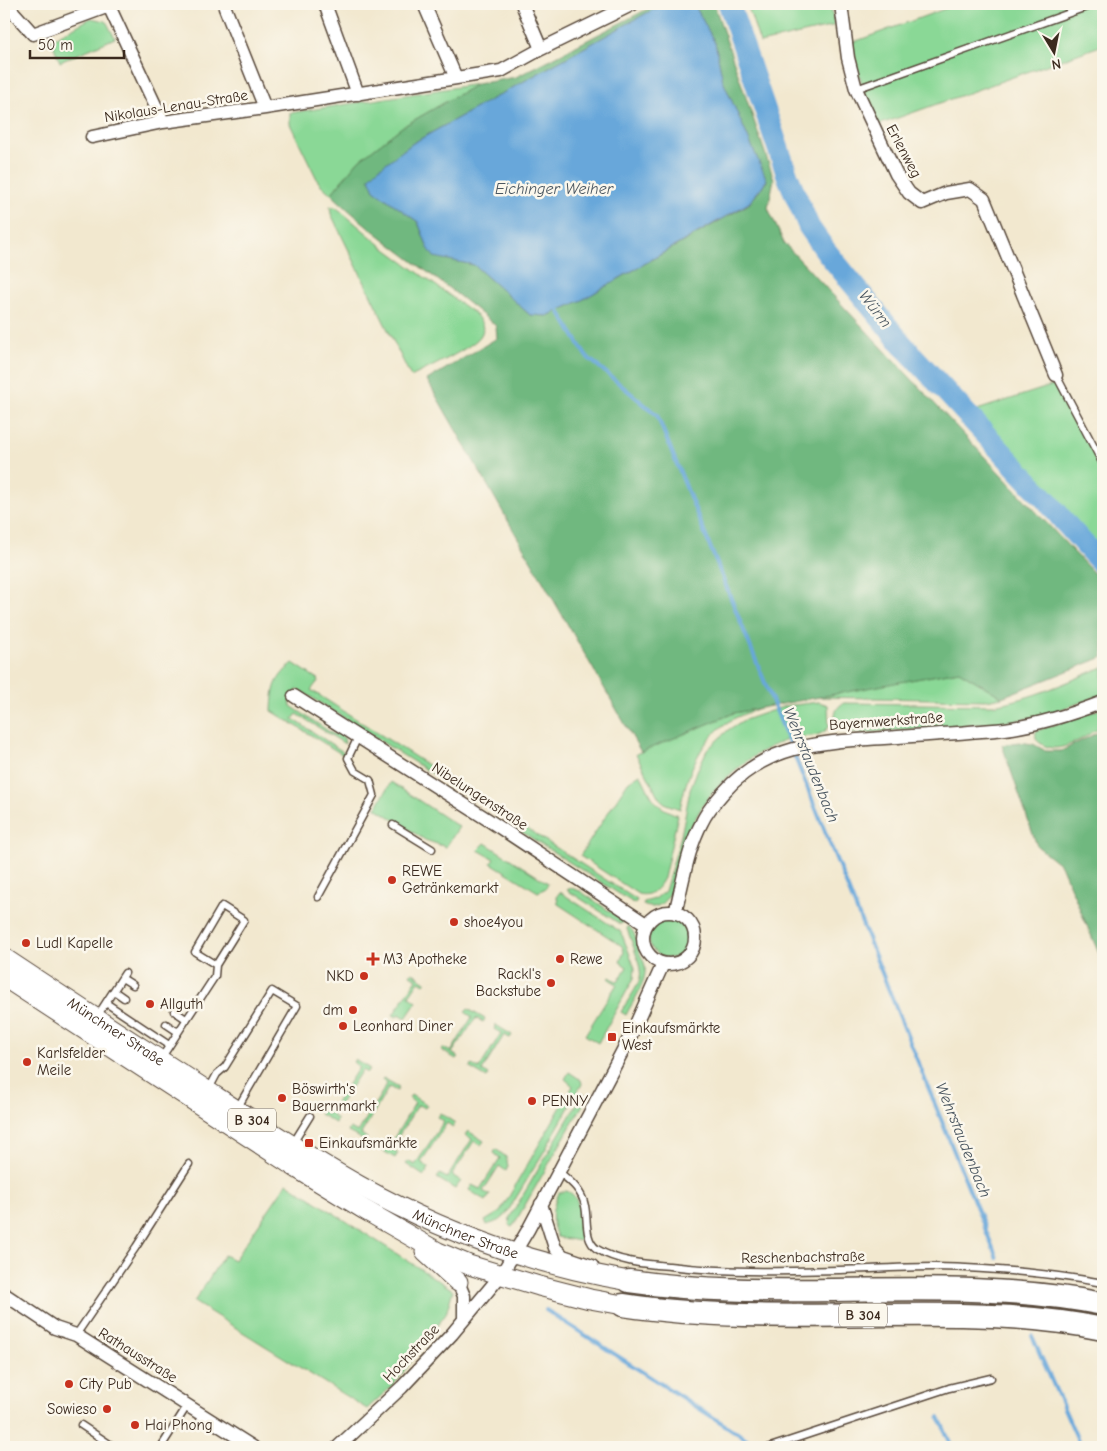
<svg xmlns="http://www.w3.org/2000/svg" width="1107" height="1451" font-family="'Comic Neue',sans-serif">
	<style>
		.green { fill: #8ad896; stroke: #62815a }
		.forest { fill: #6fb87f; stroke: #55714e }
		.water { fill: #67a7da; stroke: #51687c }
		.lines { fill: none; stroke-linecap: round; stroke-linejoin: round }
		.stream { stroke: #67a7da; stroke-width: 4 }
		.river { stroke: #67a7da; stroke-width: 22 }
		.lane-casing { stroke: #564639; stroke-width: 9 }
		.street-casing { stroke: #564639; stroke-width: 15 }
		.primary-casing { stroke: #564639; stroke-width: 21 }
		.highway-casing { stroke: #564639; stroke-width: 25 }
		.lane { stroke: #fff; stroke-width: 6 }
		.street { stroke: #fff; stroke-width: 12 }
		.primary { stroke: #fff; stroke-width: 19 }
		.highway { stroke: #fff; stroke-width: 22 }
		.poi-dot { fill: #c8321e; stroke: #fbf7ec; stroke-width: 2 }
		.labels { text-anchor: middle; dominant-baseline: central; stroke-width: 5; stroke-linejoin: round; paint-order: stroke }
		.shield { fill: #fbf7ec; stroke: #75685c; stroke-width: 1 }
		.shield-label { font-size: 14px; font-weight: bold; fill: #3b2a1e }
		.street-label { font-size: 15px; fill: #3b2a1e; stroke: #fbf7ec }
		.poi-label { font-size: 15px; fill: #3b2a1e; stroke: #fbf7ec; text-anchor: start }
		.water-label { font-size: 16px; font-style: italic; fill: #4a5660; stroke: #fbf7ec }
	</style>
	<rect width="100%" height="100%" fill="#fbf7ec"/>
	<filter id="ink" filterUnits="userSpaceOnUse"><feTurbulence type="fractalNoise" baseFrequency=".02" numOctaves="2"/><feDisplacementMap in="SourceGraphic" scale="10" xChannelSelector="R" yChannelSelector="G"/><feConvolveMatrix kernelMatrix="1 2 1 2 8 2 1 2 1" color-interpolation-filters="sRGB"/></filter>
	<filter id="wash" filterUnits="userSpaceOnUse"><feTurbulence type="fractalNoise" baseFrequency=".0096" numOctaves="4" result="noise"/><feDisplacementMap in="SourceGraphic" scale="20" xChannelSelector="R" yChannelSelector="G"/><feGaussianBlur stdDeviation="1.12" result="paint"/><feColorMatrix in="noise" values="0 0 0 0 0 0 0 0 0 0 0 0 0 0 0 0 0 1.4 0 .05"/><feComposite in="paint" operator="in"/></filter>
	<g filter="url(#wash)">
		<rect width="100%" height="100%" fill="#f2e8cf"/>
		<path class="green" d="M747 4H831L834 26 760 43Z
			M958 4H1103V45L878 125 864 92 851 43Z
			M91 18 106 21 115 38 60 62 51 40Z
			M477 84 402 127 359 160 331 194 319 183 290 124V113Z
			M330 206 337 208 383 247 475 314C480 320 486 327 481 335 475 347 426 369 411 377L331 214Z
			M1057 384 1103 471V554L977 410Z
			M293 663 319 680 311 690 476 796 474 800 298 689 290 700 291 706 333 734 339 733 344 738 345 744 297 714 293 719 345 753 343 755 272 711C273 686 275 679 293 663Z
			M1103 667V695L1041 716 1006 722 861 733 839 730C833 721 833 708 844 703L993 705C1032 699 1067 682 1103 667Z
			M959 671 1002 697 986 700 816 697Z
			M819 702 828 705 829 727C819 739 807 735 794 738 758 747 717 780 699 812 694 821 688 831 685 840 679 858 674 919 643 905L644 902 655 899 665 891 681 836 690 790 697 771 707 750 728 730 742 721 785 706Z
			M760 708C750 712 737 716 728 722 699 741 686 777 680 809L666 804 659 798 636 754 734 713Z
			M1103 708V726C1087 735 1059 757 1042 744 1036 741 1035 738 1036 731Z
			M640 774C652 796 652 806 678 815L664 878C658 889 651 897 638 894L580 856 628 782Z
			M391 782 459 827 446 847 425 840 376 808Z
			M506 815 637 900 635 904 511 825Z
			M485 843 548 883 546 888 538 892 491 863 494 859 478 850Z
			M571 888 580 891 624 921 623 923 620 924 567 890Z
			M560 892 621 932 635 968 634 978 598 1043 585 1035 617 984 609 979 610 977 618 982 627 967 620 962 624 952 622 946 558 904 557 896Z
			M649 938a20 20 0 1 1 40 0a20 20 0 1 1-40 0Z
			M628 926C635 931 636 940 638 948 639 954 644 960 645 966 647 983 633 1001 626 1015L621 1012C627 1001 637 989 640 978 643 969 631 940 627 929Z
			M412 972 426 982 424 984 419 981 409 996 417 1002 406 1018 399 1014 397 1017 393 1015 417 979 410 975Z
			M468 1009 485 1019 483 1022 476 1018 452 1053 458 1057 456 1059 441 1050 443 1048 451 1052 472 1017 465 1012Z
			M496 1025 512 1035 510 1038 504 1035 482 1071 489 1075 487 1078 470 1068 472 1065 479 1069 501 1033 494 1029Z
			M355 1059 370 1069 367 1073 362 1070 332 1116 337 1119 335 1123 320 1114 322 1110 329 1114 359 1067 353 1062Z
			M569 1072 581 1080 582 1084 545 1150 505 1216 499 1221 487 1225 485 1221 500 1212 573 1086 565 1079Z
			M383 1078 399 1087 397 1091 389 1087 361 1134 367 1138 365 1141 348 1132 350 1128 358 1132 387 1084 382 1080Z
			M583 1094H585L584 1103 513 1226 511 1227 509 1225 510 1217Z
			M411 1095 427 1105 425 1108 418 1105 391 1148 398 1153 395 1158 378 1148 380 1144 388 1148 415 1103 409 1098Z
			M440 1113 455 1123 453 1127 447 1123 421 1162 429 1168 424 1176 406 1164 408 1161 415 1165 444 1121 437 1117Z
			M468 1131 484 1141 481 1145 474 1141 452 1175 461 1181 455 1189 437 1178 440 1174 447 1178 472 1139 465 1135Z
			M496 1149 506 1157 508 1166 506 1171 499 1166 483 1191 490 1195 486 1201 469 1190 472 1185 480 1189 500 1158 494 1153Z
			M287 1183 453 1290 446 1314 396 1382 367 1409 194 1302 224 1255 234 1260Z
			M566 1191C583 1195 580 1223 582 1239L579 1241 557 1237C550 1220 551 1209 559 1193Z"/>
		<path class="forest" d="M657 4H663L413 143 378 169 369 178 374 190 418 222 428 248 445 259 474 265 530 315 547 316 582 300 749 204 767 181 723 81 715 43 694 4H714L774 179 768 208 784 243 1103 583V657L1002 697 959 671 734 713 641 752 427 380 497 338 496 326C443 280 382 243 331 194L359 160 402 127 477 84 516 77Z
			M1103 730V963L1061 865 1037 846 1002 745 1019 742 1033 744 1046 751H1061Z"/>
		<path class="water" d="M663 4H694L715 43 723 81 767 180 749 203 582 300 547 316 530 315 474 265 434 257 428 248 418 222 374 190 369 178 378 169 413 143Z"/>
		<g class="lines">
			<path class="stream" d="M558 307 559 311 586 356 657 415 997 1258
				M546 1310 756 1445
				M1032 1336 1081 1447
				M939 1417 952 1447"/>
			<path class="river" d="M729 4 788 177 809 227 826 251 901 343 1049 503 1066 524 1103 565"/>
		</g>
	</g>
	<g filter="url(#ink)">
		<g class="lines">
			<g class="lane-casing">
				<path id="lane" d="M856 89 1095 4
					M1056 375 1103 464
					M393 825 432 849
					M318 897 374 795 370 780 355 771 348 758 358 737
					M122 978 133 985
					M114 991 124 998
					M106 1003 169 1045
					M174 1011 186 1019
					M96 1018 125 973
					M166 1024 178 1032
					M160 1060 215 976 216 965 244 920 222 906 195 952 216 965
					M209 1089 217 1074 225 1067 272 991 297 1006 238 1107
					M292 1145 310 1116
					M558 1171C570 1181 582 1190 585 1206 588 1219 584 1240 597 1249 618 1262 645 1264 669 1266 736 1274 803 1271 870 1269 891 1268 912 1267 934 1267 991 1268 1047 1273 1103 1283
					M76 1335 136 1247 189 1164
					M81 1425 114 1447
					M161 1447 187 1406
					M770 1447 949 1388 991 1378"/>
			</g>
			<g class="street-casing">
				<path id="street" d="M6 4 33 34 109 6
					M108 4 163 122
					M325 4 358 94
					M424 4 456 78
					M522 4 541 49
					M841 4 848 58 856 89 896 174 909 193 922 203 946 193 970 189 984 199 1056 375
					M225 8 265 108
					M92 137 163 122 265 108 501 71 541 49 633 4
					M294 696 490 821 646 924
					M643 938a26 26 0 1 1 52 0a26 26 0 1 1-52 0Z
					M675 913C683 883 687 850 702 822 707 811 716 801 724 792 767 743 824 742 884 738 924 735 965 733 1005 729 1038 725 1072 714 1103 702
					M541 1204 555 1248 563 1256 592 1266
					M458 1282 464 1296V1319
					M4 1294 55 1328 76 1335 253 1447
					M338 1447 402 1387 452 1334 501 1275 528 1230 631 1035 663 964"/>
			</g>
			<g class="primary-casing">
				<g id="primary">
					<path id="s1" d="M4 958C70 1002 137 1045 203 1088 255 1122 306 1156 360 1186 443 1232 535 1265 629 1281"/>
					<path d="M4 977 298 1169 365 1210 438 1252 469 1265 539 1286 590 1299 623 1305"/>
					<path d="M425 1252 458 1282"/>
				</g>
			</g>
			<g class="highway-casing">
				<path id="highway" d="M629 1281C786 1304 948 1273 1103 1304
					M623 1305C709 1318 795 1316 881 1315 955 1314 1030 1314 1103 1329"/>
			</g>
			<use href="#lane" class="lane"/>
			<use href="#street" class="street"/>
			<use href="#primary" class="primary"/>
			<use href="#highway" class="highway"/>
		</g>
	</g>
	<g class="poi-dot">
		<circle cx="392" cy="880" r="5"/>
		<circle cx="454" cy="922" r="5"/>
		<circle cx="26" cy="943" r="5"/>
		<path d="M370.5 951.5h5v5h5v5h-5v5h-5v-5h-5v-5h5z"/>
		<circle cx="560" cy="959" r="5"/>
		<circle cx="364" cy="976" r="5"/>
		<circle cx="551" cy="983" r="5"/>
		<circle cx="150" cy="1004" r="5"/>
		<circle cx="353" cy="1010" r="5"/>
		<circle cx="343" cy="1026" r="5"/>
		<rect x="607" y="1032" width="10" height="10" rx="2.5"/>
		<circle cx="27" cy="1062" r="5"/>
		<circle cx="282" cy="1098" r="5"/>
		<circle cx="532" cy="1101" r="5"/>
		<rect x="304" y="1138" width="10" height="10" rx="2.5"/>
		<circle cx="69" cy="1384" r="5"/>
		<circle cx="107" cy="1409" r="5"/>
		<circle cx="135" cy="1425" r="5"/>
	</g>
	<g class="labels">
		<g class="shield">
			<rect x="228" y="1108.5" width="48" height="23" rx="4"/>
			<rect x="839" y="1303.5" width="48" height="23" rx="4"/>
		</g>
		<g class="shield-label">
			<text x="252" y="1120">B 304</text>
			<text x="863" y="1315">B 304</text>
		</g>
		<g class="street-label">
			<text transform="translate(176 106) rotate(-9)">Nikolaus-Lenau-Straße</text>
			<text transform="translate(904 151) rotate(62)">Erlenweg</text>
			<text transform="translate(886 721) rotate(-4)">Bayernwerkstraße</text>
			<text transform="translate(480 796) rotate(33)">Nibelungenstraße</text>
			<text stroke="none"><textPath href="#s1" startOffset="134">Münchner Straße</textPath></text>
			<text stroke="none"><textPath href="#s1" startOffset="539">Münchner Straße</textPath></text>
			<text transform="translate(803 1257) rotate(-1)">Reschenbachstraße</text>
			<text transform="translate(411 1353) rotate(-46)">Hochstraße</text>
			<text transform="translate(138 1355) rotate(32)">Rathausstraße</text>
		</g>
		<g class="poi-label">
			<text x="402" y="871">REWE<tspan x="402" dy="17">Getränkemarkt</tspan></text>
			<text x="464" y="922">shoe4you</text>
			<text x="36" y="943">Ludl Kapelle</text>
			<text x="383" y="959">M3 Apotheke</text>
			<text x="570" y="959">Rewe</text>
			<text x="541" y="974" text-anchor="end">Rackl's<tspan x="541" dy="17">Backstube</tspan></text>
			<text x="354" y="976" text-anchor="end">NKD</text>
			<text x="160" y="1004">Allguth</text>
			<text x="343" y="1010" text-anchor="end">dm</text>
			<text x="353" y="1026">Leonhard Diner</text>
			<text x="622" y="1028">Einkaufsmärkte<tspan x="622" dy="17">West</tspan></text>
			<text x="37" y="1053">Karlsfelder<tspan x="37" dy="17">Meile</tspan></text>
			<text x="292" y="1089">Böswirth's<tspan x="292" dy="17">Bauernmarkt</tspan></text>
			<text x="542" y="1101">PENNY</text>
			<text x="319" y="1143">Einkaufsmärkte</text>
			<text x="79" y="1384">City Pub</text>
			<text x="97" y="1409" text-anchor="end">Sowieso</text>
			<text x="145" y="1425">Hai Phong</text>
		</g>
		<g class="water-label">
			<text x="554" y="189">Eichinger Weiher</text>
			<text transform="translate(875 309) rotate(52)">Würm</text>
			<text transform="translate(811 765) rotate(68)">Wehrstaudenbach</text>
			<text transform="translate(963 1140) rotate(68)">Wehrstaudenbach</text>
		</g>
	</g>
	<rect width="1107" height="1451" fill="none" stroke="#fbf7ec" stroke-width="20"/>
	<g transform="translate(1054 52) rotate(170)" stroke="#fbf7ec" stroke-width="4" paint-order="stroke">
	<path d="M0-4L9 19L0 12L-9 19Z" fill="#3b2a1e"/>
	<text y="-8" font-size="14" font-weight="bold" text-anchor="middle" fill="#3b2a1e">N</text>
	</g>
	<path d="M30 50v8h94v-8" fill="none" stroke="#3b2a1e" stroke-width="2.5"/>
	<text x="38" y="50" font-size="15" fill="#3b2a1e" stroke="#fbf7ec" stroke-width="4" paint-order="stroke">50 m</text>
</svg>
